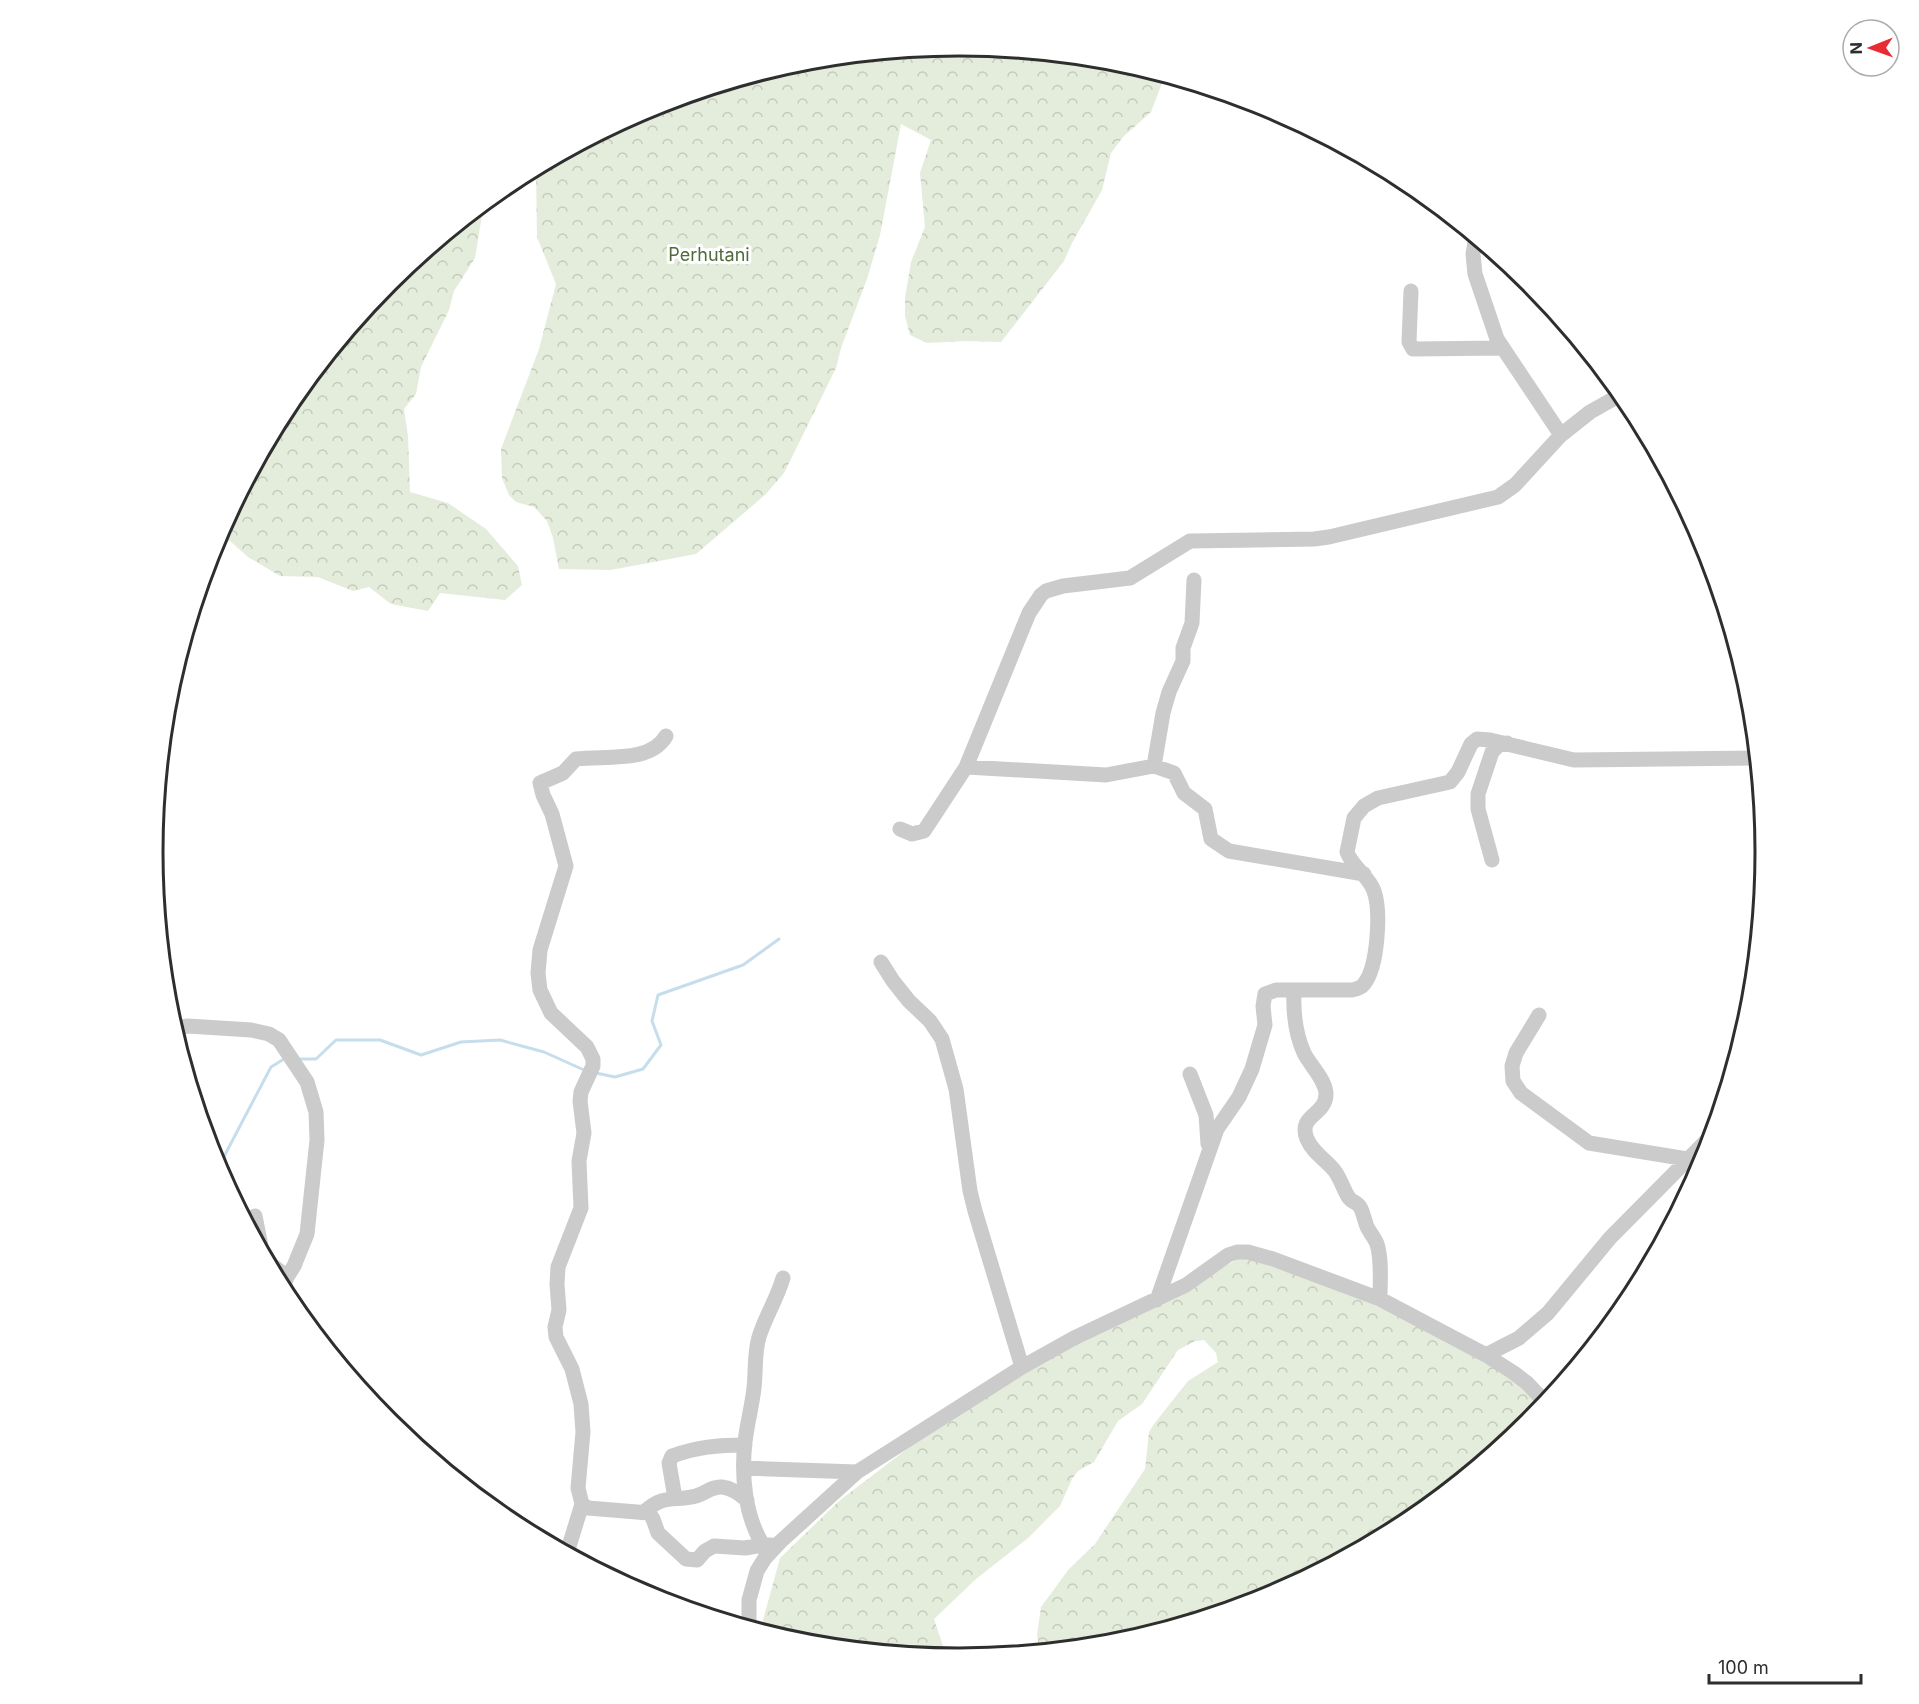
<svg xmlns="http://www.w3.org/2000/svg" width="1919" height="1704" font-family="Inter,sans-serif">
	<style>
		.forest { fill: url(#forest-crowns) }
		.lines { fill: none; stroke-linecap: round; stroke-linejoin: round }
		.stream { stroke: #c6ddec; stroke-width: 3 }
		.minor { stroke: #cbcbcb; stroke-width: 15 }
		.labels { text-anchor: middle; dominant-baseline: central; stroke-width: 6; stroke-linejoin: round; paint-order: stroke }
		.park-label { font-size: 18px; fill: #4f6b3a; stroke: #fff }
		.rim { fill: none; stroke: #2e2e2e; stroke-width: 3 }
	</style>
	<defs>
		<pattern id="forest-crowns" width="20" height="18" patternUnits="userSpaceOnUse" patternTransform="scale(1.5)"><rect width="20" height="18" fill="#e4ecdb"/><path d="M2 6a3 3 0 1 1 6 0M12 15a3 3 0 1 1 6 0" fill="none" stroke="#c4cbbc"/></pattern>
	</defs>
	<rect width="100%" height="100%" fill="#fff"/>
	<path class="forest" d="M960 45 1117 61 1165 75 1151 112 1123 137 1111 153 1102 190 1072 243 1064 261 1001 342 965 341 927 343 910 335 905 316V298L911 262 925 227 920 173 931 140 901 124 880 235 867 279 841 348 836 368 784 473 765 495 696 554 611 570 559 569 553 538 547 521 534 507 516 502 509 495 502 478 501 449 539 349 556 284 537 237 536 168 651 106 802 60Z
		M482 205 483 209 475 258 454 291 449 310 421 367 416 394 404 409 408 436 410 492 448 503 486 529 518 566 522 585 505 600 440 593 428 611 391 604 369 587 353 591 318 577 280 576 248 557 230 541 213 545 289 403 389 281Z
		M1242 1257 1342 1289 1437 1335 1523 1385 1542 1408 1530 1423 1408 1523 1268 1598 1117 1644 1040 1651 1037 1635 1041 1607 1069 1569 1095 1544 1145 1469 1149 1432 1154 1424 1188 1381 1218 1362 1216 1353 1204 1340 1195 1341 1178 1350 1142 1404 1118 1421 1094 1462 1078 1471 1072 1479 1060 1506 1028 1538 976 1579 934 1619 947 1658 802 1643 764 1632 763 1620 780 1558 839 1501 915 1443 1016 1376Z"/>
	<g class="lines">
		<path class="stream" d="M297 1059H316L336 1040H380L421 1055 461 1042 500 1040 544 1052 584 1070
			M596 1073 615 1077 643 1069 661 1045 652 1021 658 995 743 965 779 939
			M218 1168 271 1067 284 1059"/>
		<path class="minor" d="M1411 291 1409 342 1413 349 1502 348
			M1561 435 1590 412 1622 394
			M666 736C650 764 603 755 576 759L563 773 540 783 543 795 552 814 566 866 540 950 538 973 540 990 551 1013 587 1047 593 1059V1066L581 1092 580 1101 584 1133 579 1161 581 1208 558 1267 557 1284 559 1310 555 1327 556 1337 572 1369 581 1404 583 1432 578 1488 582 1504 588 1508 649 1513 653 1519 658 1533 686 1559 697 1560 705 1551 714 1546 745 1548 763 1545
			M1154 766 1163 713 1169 692 1183 661V648L1192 623 1194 580
			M966 767 1106 775 1154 766 1174 773 1184 793 1205 809 1211 839 1229 851 1364 874
			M900 829 912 834 924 831 966 767 1029 613 1041 595 1046 591 1063 586 1130 578 1190 541 1314 539 1329 537 1498 497 1515 485 1561 435 1497 339 1475 274 1473 254 1476 237
			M1492 860 1478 809V794L1492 752 1499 745 1507 743
			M881 962 893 981 909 1001 930 1021 942 1039 956 1089 970 1191 975 1211 1022 1367
			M1294 990C1293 1012 1295 1033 1304 1053 1310 1065 1325 1079 1326 1093 1327 1116 1297 1114 1307 1139 1313 1153 1325 1159 1334 1170 1341 1179 1343 1189 1349 1198 1352 1202 1357 1202 1360 1207 1363 1212 1364 1218 1366 1224 1368 1231 1374 1236 1377 1244 1382 1260 1380 1282 1380 1299
			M1539 1015 1516 1053 1512 1066 1513 1081 1521 1093 1589 1143 1687 1159
			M174 1028 188 1026 251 1030 269 1034 279 1040 307 1082 316 1112 317 1140 307 1234 294 1266 287 1277 282 1289
			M1190 1074 1206 1115 1208 1144
			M255 1216 262 1251
			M268 1262 287 1277
			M1157 1300 1217 1129 1239 1097 1252 1069 1265 1025 1263 1006 1265 994 1276 990H1352C1357 989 1361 988 1364 984 1378 967 1381 911 1374 891 1369 876 1352 867 1347 852L1354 818 1364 806 1378 798 1450 782 1458 772 1471 744 1477 739 1490 740 1574 760 1757 758
			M1486 1355 1519 1338 1548 1313 1610 1238 1713 1134
			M744 1468 857 1472
			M675 1498 669 1463 672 1456C697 1447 718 1445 745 1445
			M644 1512C665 1493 674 1502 696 1496 706 1493 712 1486 722 1487 732 1488 739 1494 747 1500
			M771 1545H763C745 1516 741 1476 745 1442 747 1424 752 1406 754 1388 756 1371 754 1354 759 1337 765 1317 777 1299 783 1278
			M567 1553 582 1504
			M749 1627V1600L757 1571 765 1558 780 1542 857 1472 1022 1367 1074 1338 1186 1285 1228 1255 1237 1252H1248L1273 1259 1380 1299 1486 1355 1514 1373 1527 1383 1546 1403"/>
	</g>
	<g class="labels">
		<g class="park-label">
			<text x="709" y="254">Perhutani</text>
		</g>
	</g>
	<path d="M0 0H1919V1704H0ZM163 852a796 796 0 1 1 1592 0a796 796 0 1 1-1592 0Z" fill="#fff" fill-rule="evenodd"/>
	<path class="rim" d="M163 852a796 796 0 1 1 1592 0a796 796 0 1 1-1592 0Z"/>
	<g transform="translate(1871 48) rotate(269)"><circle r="28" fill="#ffffff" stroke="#ababab" stroke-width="1.5"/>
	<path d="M0-4.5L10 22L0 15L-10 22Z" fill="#ea2b33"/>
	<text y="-9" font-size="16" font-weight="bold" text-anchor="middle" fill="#2e2e2e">N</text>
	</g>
	<path d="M1709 1674v9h152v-9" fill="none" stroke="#2e2e2e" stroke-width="3"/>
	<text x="1718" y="1674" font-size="18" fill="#2e2e2e" stroke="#ffffff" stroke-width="4.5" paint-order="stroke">100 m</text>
</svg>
